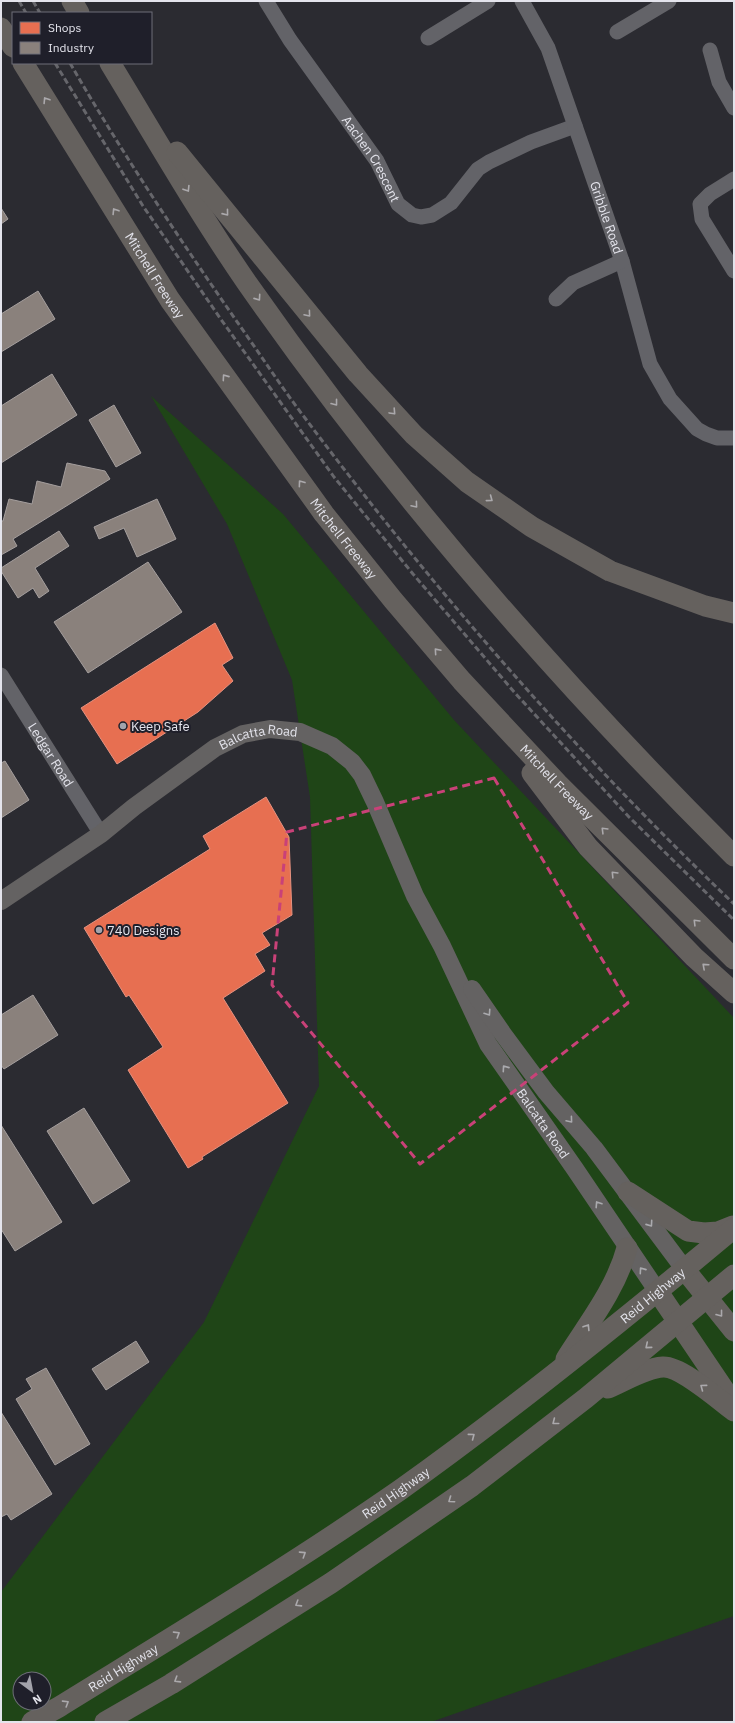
<svg xmlns="http://www.w3.org/2000/svg" width="735" height="1723" font-family="'IBM Plex Sans',sans-serif">
	<style>
		.green { fill: #1f4517; fill-rule: evenodd }
		.shops { fill: #e76f51; stroke: #e69280 }
		.industry { fill: #8a817c; stroke: #a59f9e }
		.lines { fill: none; stroke-linecap: round; stroke-linejoin: round }
		.minor { stroke: #636368; stroke-width: 15 }
		.major { stroke: #646262; stroke-width: 18 }
		.highway { stroke: #65615e; stroke-width: 21 }
		.rail { stroke: #66666b; stroke-width: 3; stroke-dasharray: 6 3; stroke-linecap: butt }
		.oneway { stroke: #aba9ac }
		.oneway2 { stroke: #aaaaae }
		.marked { fill: none; stroke: #c94178; stroke-width: 3; stroke-dasharray: 8 5; stroke-linejoin: round }
		.poi-dot { fill: #a3a3ab; stroke: #1f1f2a; stroke-width: 1.5 }
		.labels { text-anchor: middle; dominant-baseline: central; stroke-width: 4; stroke-linejoin: round; paint-order: stroke }
		.street-label { font-size: 13px; fill: #e4e4ec; stroke: #1f1f2a }
		.poi-label { font-size: 13px; fill: #e4e4ec; stroke: #1f1f2a; text-anchor: start }
	</style>
	<rect width="100%" height="100%" fill="#2b2b31"/>
	<path class="green" d="M151 396 283 514 454 720 734 1018V1616L431 1722H1V1592L204 1322 319 1086 310 797 292 680 227 524ZM20 1679H44V1703H20Z"/>
	<path class="shops" d="M215 623 233 658 222 665 233 681 198 712 117 764 81 708Z
		M266 797 289 837 292 915 262 933 270 945 255 954 265 971 223 998 288 1103 202 1157 203 1159 188 1168 128 1070 163 1047 129 995 126 997 84 928 210 849 203 836Z"/>
	<path class="industry" d="M1 208 8 219 1 224Z
		M38 291 55 319 1 352V314Z
		M52 374 77 415 1 463V406Z
		M114 405 141 453 116 467 89 420Z
		M67 463 105 471 110 479 13 539 17 546 1 555V521H3L9 499 32 504 37 481 61 487Z
		M157 499 176 539 137 557 124 528 99 539 94 527Z
		M59 531 69 546 35 568 49 591 39 598 33 588 18 598 1 571V568Z
		M148 562 182 612 88 673 54 622Z
		M5 761 29 800 1 818V763Z
		M33 995 58 1035 4 1069 1 1065V1015Z
		M84 1108 130 1181 93 1204 47 1131Z
		M1 1125 62 1222 15 1251 1 1229Z
		M136 1341 149 1362 106 1390 92 1369Z
		M46 1368 90 1444 55 1465 16 1399 32 1389 26 1379Z
		M1 1412 52 1494 11 1520 7 1514 1 1517Z"/>
	<g class="lines">
		<g class="minor">
			<path id="s1" d="M266 1 290 40 377 161 398 204 412 215 421 217 432 215 451 203 478 169 489 162 531 142 575 126"/>
			<path id="s2" d="M522 1 548 48 622 261 650 364 670 399 697 429 706 434 717 438H734"/>
			<path d="M617 32 669 1"/>
			<path d="M428 38 488 1"/>
			<path d="M710 50 719 82 734 108"/>
			<path d="M734 179 710 194 700 204 702 219 734 271"/>
			<path d="M556 299 573 283 622 261"/>
			<path id="s3" d="M1 675 101 834"/>
		</g>
		<g class="major">
			<path id="s4" d="M1 901 101 834 134 807 215 748 243 734 270 729 300 732 332 746 352 762 362 775 375 802 415 896 442 946 488 1044 575 1169 658 1292"/>
			<path d="M472 989 503 1034 546 1092 594 1148 685 1270"/>
		</g>
		<g class="highway">
			<path d="M72 1 79 13"/>
			<path d="M1 28 13 47"/>
			<path id="s5" d="M23 63 170 300 324 514 393 600 462 681 558 784 734 959"/>
			<path d="M110 63C155 137 198 212 247 283 391 489 556 679 734 856"/>
			<path d="M177 152 358 374 414 435 467 482 532 527 610 571 705 606 734 613"/>
			<path d="M532 773 588 847 694 957 734 993"/>
			<path d="M628 1192 688 1231 704 1233 718 1232 733 1226"/>
			<path d="M685 1270 734 1331"/>
			<path d="M658 1292 733 1403"/>
			<path d="M566 1359C588 1324 616 1289 627 1248"/>
			<path d="M608 1388C625 1381 645 1368 663 1367 681 1366 719 1400 734 1411"/>
			<path id="s6" d="M32 1722 59 1707C174 1636 289 1567 400 1490 515 1408 625 1319 734 1228"/>
			<path d="M105 1722 171 1684 331 1583 472 1486 586 1398 734 1275"/>
		</g>
		<path class="rail" d="M19 1 26 13
			M33 1 40 13
			M55 63 143 206 220 318 334 477 413 574 515 693 629 817 734 920
			M70 63C122 153 180 240 240 326 262 357 282 388 305 418 435 591 578 755 734 904"/>
	</g>
	<defs><path id="oneway-chevron" d="M-2-3.5L2.5 0L-2 3.5" fill="none" stroke-width="1.6" stroke-linecap="round" stroke-linejoin="round"/></defs>
	<g class="oneway">
		<use href="#oneway-chevron" transform="translate(46 100) rotate(-122)"/>
		<use href="#oneway-chevron" transform="translate(187 189) rotate(58)"/>
		<use href="#oneway-chevron" transform="translate(115 211) rotate(-122)"/>
		<use href="#oneway-chevron" transform="translate(226 213) rotate(51)"/>
		<use href="#oneway-chevron" transform="translate(258 298) rotate(55)"/>
		<use href="#oneway-chevron" transform="translate(308 314) rotate(50)"/>
		<use href="#oneway-chevron" transform="translate(225 377) rotate(-125)"/>
		<use href="#oneway-chevron" transform="translate(335 403) rotate(52)"/>
		<use href="#oneway-chevron" transform="translate(393 412) rotate(47)"/>
		<use href="#oneway-chevron" transform="translate(301 483) rotate(-126)"/>
		<use href="#oneway-chevron" transform="translate(490 499) rotate(37)"/>
		<use href="#oneway-chevron" transform="translate(415 505) rotate(50)"/>
		<use href="#oneway-chevron" transform="translate(437 651) rotate(-131)"/>
		<use href="#oneway-chevron" transform="translate(604 830) rotate(-135)"/>
		<use href="#oneway-chevron" transform="translate(614 874) rotate(-134)"/>
		<use href="#oneway-chevron" transform="translate(696 922) rotate(-135)"/>
		<use href="#oneway-chevron" transform="translate(705 966) rotate(-138)"/>
		<use href="#oneway-chevron" transform="translate(720 1314) rotate(52)"/>
		<use href="#oneway-chevron" transform="translate(587 1327) rotate(-58)"/>
		<use href="#oneway-chevron" transform="translate(648 1346) rotate(140)"/>
		<use href="#oneway-chevron" transform="translate(703 1387) rotate(-143)"/>
		<use href="#oneway-chevron" transform="translate(555 1422) rotate(142)"/>
		<use href="#oneway-chevron" transform="translate(472 1436) rotate(-37)"/>
		<use href="#oneway-chevron" transform="translate(451 1500) rotate(145)"/>
		<use href="#oneway-chevron" transform="translate(303 1554) rotate(-33)"/>
		<use href="#oneway-chevron" transform="translate(298 1604) rotate(148)"/>
		<use href="#oneway-chevron" transform="translate(177 1634) rotate(-32)"/>
		<use href="#oneway-chevron" transform="translate(177 1680) rotate(148)"/>
		<use href="#oneway-chevron" transform="translate(66 1703) rotate(-32)"/>
	</g>
	<g class="oneway2">
		<use href="#oneway-chevron" transform="translate(488 1013) rotate(56)"/>
		<use href="#oneway-chevron" transform="translate(505 1068) rotate(-125)"/>
		<use href="#oneway-chevron" transform="translate(570 1120) rotate(50)"/>
		<use href="#oneway-chevron" transform="translate(598 1204) rotate(-123)"/>
		<use href="#oneway-chevron" transform="translate(650 1224) rotate(55)"/>
		<use href="#oneway-chevron" transform="translate(642 1270) rotate(-125)"/>
	</g>
	<path class="marked" d="M494 778 628 1003 420 1164 272 985 287 832Z"/>
	<g class="poi-dot">
		<circle cx="123" cy="726" r="4"/>
		<circle cx="99" cy="930" r="4"/>
	</g>
	<g class="labels">
		<g class="street-label">
			<text stroke="none"><textPath href="#s1" startOffset="190">Aachen Crescent</textPath></text>
			<text stroke="none"><textPath href="#s2" startOffset="233">Gribble Road</textPath></text>
			<text stroke="none"><textPath href="#s5" startOffset="250">Mitchell Freeway</textPath></text>
			<text stroke="none"><textPath href="#s5" startOffset="574">Mitchell Freeway</textPath></text>
			<text stroke="none"><textPath href="#s4" startOffset="309">Balcatta Road</textPath></text>
			<text stroke="none"><textPath href="#s3" startOffset="94">Ledgar Road</textPath></text>
			<text stroke="none"><textPath href="#s5" startOffset="898">Mitchell Freeway</textPath></text>
			<text stroke="none"><textPath href="#s4" startOffset="823">Balcatta Road</textPath></text>
			<text stroke="none"><textPath href="#s6" startOffset="754">Reid Highway</textPath></text>
			<text stroke="none"><textPath href="#s6" startOffset="430">Reid Highway</textPath></text>
			<text stroke="none"><textPath href="#s6" startOffset="106">Reid Highway</textPath></text>
		</g>
		<g class="poi-label">
			<text x="131" y="726">Keep Safe</text>
			<text x="107" y="930">740 Designs</text>
		</g>
	</g>
	<rect width="735" height="1723" fill="none" stroke="#e4e4ec" stroke-width="4"/>
	<rect x="12" y="12" width="140" height="52" fill="#1f1f2a" stroke="#6e6e78"/>
	<rect x="20" y="22" width="20" height="12" fill="#e76f51" stroke="#6e6e78"/>
	<text x="48" y="32" font-size="12" fill="#e4e4ec">Shops</text>
	<rect x="20" y="42" width="20" height="12" fill="#8a817c" stroke="#6e6e78"/>
	<text x="48" y="52" font-size="12" fill="#e4e4ec">Industry</text>
	<g transform="translate(32 1691) rotate(148)"><circle r="19" fill="#1f1f2a" stroke="#6e6e78"/>
	<path d="M0-3L7 15L0 10L-7 15Z" fill="#a3a3ab"/>
	<text y="-6" font-size="11" font-weight="bold" text-anchor="middle" fill="#e4e4ec">N</text>
	</g>
</svg>
